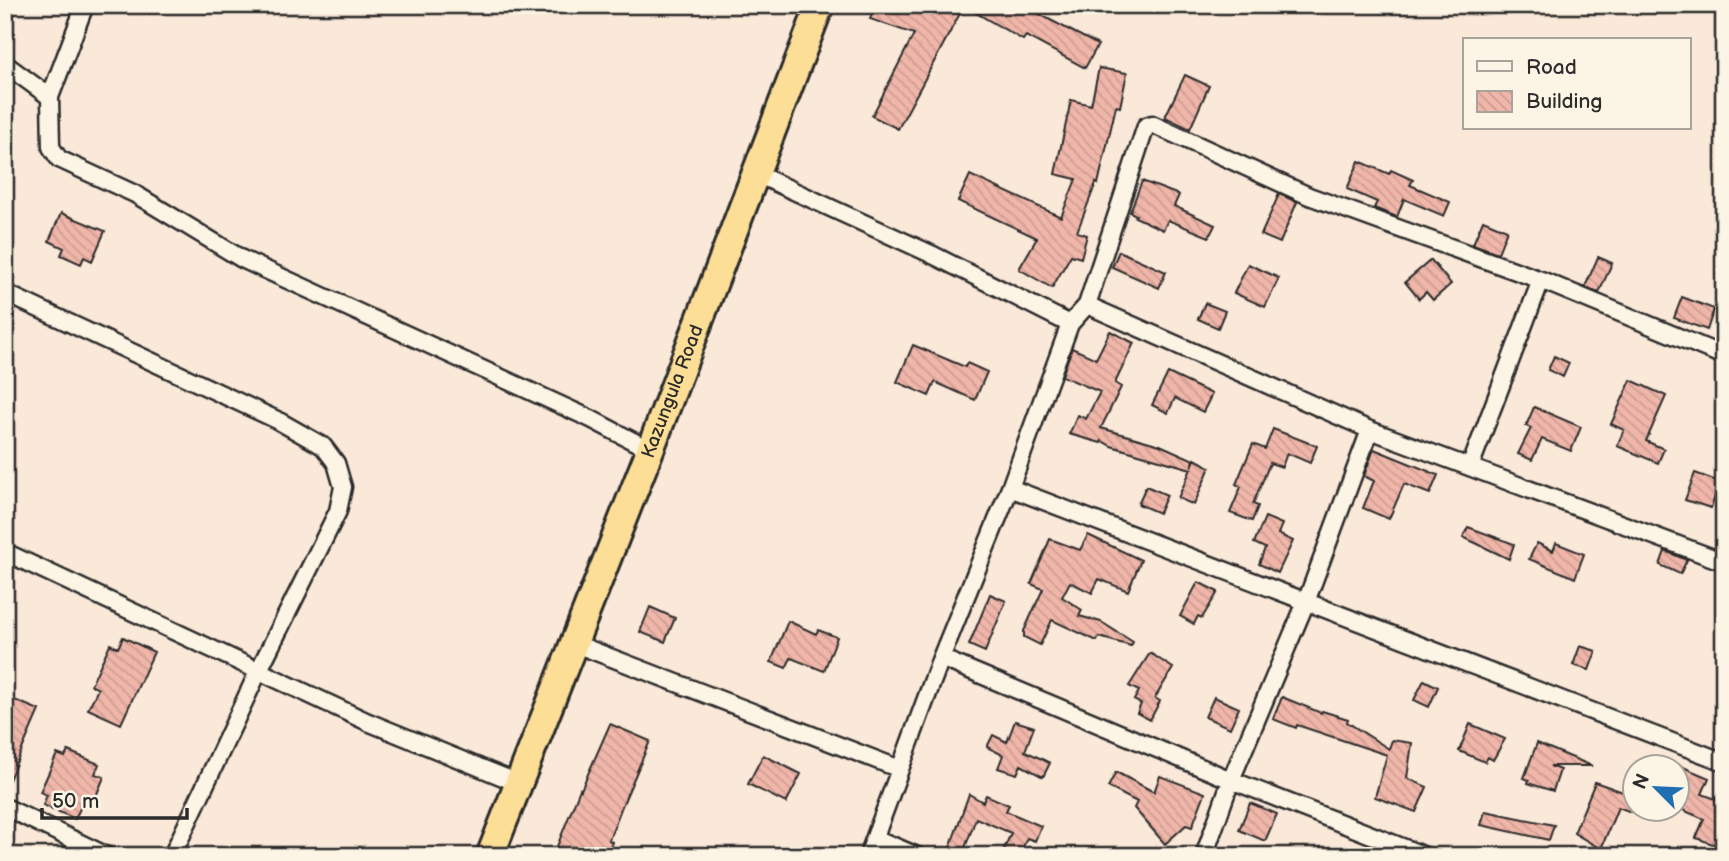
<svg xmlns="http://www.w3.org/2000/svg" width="1729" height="861" font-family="'Balsamiq Sans',sans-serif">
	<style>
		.building { fill: url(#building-back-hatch); stroke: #2b2b2b; stroke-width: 2 }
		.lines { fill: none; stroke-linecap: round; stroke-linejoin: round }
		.minor-casing { stroke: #2b2b2b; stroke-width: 21 }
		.trunk-casing { stroke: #2b2b2b; stroke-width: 32 }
		.minor { stroke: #fcf5e5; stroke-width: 16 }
		.trunk { stroke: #fcde96; stroke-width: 26 }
		.labels { text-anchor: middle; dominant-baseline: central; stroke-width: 7; stroke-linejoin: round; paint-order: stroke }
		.street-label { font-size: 19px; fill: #2b2b2b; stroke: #fcf5e5 }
	</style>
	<defs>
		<pattern id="building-back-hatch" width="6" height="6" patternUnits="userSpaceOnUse" patternTransform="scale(1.75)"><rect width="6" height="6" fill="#f0b6a9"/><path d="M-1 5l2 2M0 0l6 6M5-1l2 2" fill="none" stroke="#ce9d92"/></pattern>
	</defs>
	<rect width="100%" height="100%" fill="#fae8d9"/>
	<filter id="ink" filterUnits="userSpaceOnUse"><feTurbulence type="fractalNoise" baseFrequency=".0143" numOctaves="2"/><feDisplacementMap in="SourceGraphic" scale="14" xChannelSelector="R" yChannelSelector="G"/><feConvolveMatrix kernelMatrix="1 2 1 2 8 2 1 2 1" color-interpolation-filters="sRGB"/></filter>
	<g filter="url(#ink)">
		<path class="building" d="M875 5H1022L1098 45 1085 68 1026 36 1023 40 964 6 898 129 872 116 914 34 870 19Z
			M1099 68 1127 73 1120 107 1116 106 1098 184 1096 183 1077 232 1087 235 1081 258 1071 255 1052 288 1019 269 1037 238 958 201 970 175 1061 217 1076 179 1055 174 1071 100 1091 105Z
			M1185 75 1209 86 1190 129 1165 117Z
			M1359 161 1389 174 1391 170 1413 180 1410 185 1450 202 1444 216 1404 199 1397 217 1374 208 1377 202 1347 189Z
			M1142 181 1179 195 1174 206 1215 225 1209 237 1168 220 1163 230 1135 217 1136 215 1130 212Z
			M1279 194 1297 202 1280 243 1261 235Z
			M61 213 105 231 92 261 84 257 81 264 61 255 64 248 49 241Z
			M1483 220 1507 230 1498 253 1473 244Z
			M1119 251 1166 272 1159 288 1112 267Z
			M1598 257 1612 263 1599 293 1585 287Z
			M1431 260 1451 284 1433 300 1426 292 1419 299 1405 282Z
			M1248 264 1279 278 1265 307 1234 293Z
			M1682 297 1714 309 1707 330 1674 318Z
			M1205 303 1225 311 1218 328 1198 319Z
			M1110 331 1134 343 1115 383 1121 387 1101 428 1160 445 1194 460 1192 467 1195 459 1210 467 1194 505 1178 498 1191 469 1111 446 1102 441 1101 443 1069 434 1078 415 1086 419 1100 392 1062 376 1072 348 1096 359Z
			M913 345 965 367 967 363 987 372 975 400 935 382 929 396 897 382Z
			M1554 356 1569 363 1563 377 1548 370Z
			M1168 373 1212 394 1203 412 1175 398 1168 413 1152 405Z
			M1631 380 1666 396 1646 441 1664 449 1658 463 1617 446 1624 430 1611 424Z
			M1534 407 1581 427 1571 451 1542 439 1532 460 1518 454 1531 428 1526 426Z
			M1273 429 1317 446 1310 463 1287 453 1282 467 1270 463 1253 504 1258 506 1252 521 1230 513 1241 487 1236 484 1253 444 1265 449Z
			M1374 449 1438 475 1430 494 1404 484 1389 519 1363 508 1374 481 1364 476Z
			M1695 473 1720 482 1711 508 1685 500Z
			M1146 486 1167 495 1159 513 1138 504Z
			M1265 517 1282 524 1278 534 1293 541 1278 573 1259 564 1265 548 1254 543Z
			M1468 527 1514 544 1509 559 1463 537Z
			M1088 535 1141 560 1128 591 1099 579 1092 593 1070 582 1062 597 1082 610 1079 616 1101 622 1133 642 1131 646 1099 637 1097 641 1052 620 1040 645 1024 637V631L1043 589 1031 584 1050 539 1080 550Z
			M1537 543 1553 551 1556 543 1584 554 1575 578 1529 559Z
			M1665 551 1687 560 1680 574 1660 565Z
			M1198 582 1218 592 1202 618 1198 616 1194 624 1180 616Z
			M990 594 1006 601 985 652 969 645Z
			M650 607 675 618 665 642 640 632Z
			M788 621 816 634 818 630 837 637 824 671 791 658 786 668 771 662Z
			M123 637 154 652 121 724 88 709 98 689 91 685 110 644 118 648Z
			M1580 646 1596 651 1589 670 1573 665Z
			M1150 653 1173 668 1155 698 1160 701 1150 720 1137 713 1141 704 1134 700 1139 691 1129 686Z
			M1424 680 1438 687 1429 707 1414 700Z
			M5 696 39 710 5 789Z
			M1214 697 1239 708 1230 728 1205 717Z
			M1282 697 1321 713 1322 711 1348 719 1347 722 1389 749 1392 740 1412 743 1407 778 1427 787 1416 812 1375 797 1387 755 1297 725 1296 728 1273 719Z
			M1015 721 1034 727 1025 751 1050 763 1043 777 1021 765 1017 774 998 768 1003 755 987 747 993 735 1007 742Z
			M610 724 650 741 622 806 609 840 612 842 607 856H572L556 849 580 789 581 790Z
			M1470 724 1505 739 1493 760 1488 757 1485 762 1459 751Z
			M1537 743 1592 766H1550L1560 770 1553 791 1528 783 1529 780 1524 778Z
			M68 751 99 764 95 774 104 777 92 806 83 802 75 819 43 805 47 795 40 792 57 754 65 757Z
			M763 755 801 774 786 803 748 784Z
			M1676 764 1709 778 1702 794 1724 802V848L1696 838 1704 819 1676 807Z
			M1116 772 1154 792 1160 776 1205 793 1192 827 1186 825 1165 844 1134 808 1137 802 1108 787Z
			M1595 782 1634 796 1631 812 1618 807 1601 849 1574 833Z
			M969 794 983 802 986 795 1009 805 1006 811 1041 826 1035 841 1027 838 1019 856H1001L1011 833 976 818 962 856H947Z
			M1250 803 1277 814 1265 841 1239 830Z
			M1485 811 1554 825 1549 840 1481 825Z"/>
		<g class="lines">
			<g class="minor-casing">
				<path id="minor" d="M85 5 50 97 51 147 59 159 135 194 242 259 591 419 650 450
					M5 64 50 97
					M757 174 931 254 1070 324 1010 488 941 658 868 856
					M5 293 277 420 323 446 336 463 343 487 338 511 259 670 172 856
					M1087 305 1140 144 1146 126 1152 124 1309 196 1541 280 1724 356
					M1070 324 1087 305 1370 430 1724 562
					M1470 467 1541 280
					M1010 488 1724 762
					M5 552 368 722 518 783
					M573 643 900 769
					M941 658 1231 780 1425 856
					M5 807 107 856
					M875 838 917 856
					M1204 856 1231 780 1306 602 1370 430"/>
			</g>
			<g class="trunk-casing">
				<g id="trunk">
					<path id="s1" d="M490 856 650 450 820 5"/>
				</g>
			</g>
			<use href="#minor" class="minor"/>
			<use href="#trunk" class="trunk"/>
		</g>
	</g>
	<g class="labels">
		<g class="street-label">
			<text stroke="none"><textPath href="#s1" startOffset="499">Kazungula Road</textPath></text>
		</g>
	</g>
	<rect width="1729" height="861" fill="none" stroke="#fcf5e5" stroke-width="28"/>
	<rect x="14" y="14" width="1701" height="833" fill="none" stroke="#2b2b2b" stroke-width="2.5" filter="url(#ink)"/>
	<rect x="1463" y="38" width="228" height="91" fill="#fcf5e5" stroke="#a8a49b" stroke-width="2"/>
	<rect x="1477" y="61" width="35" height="10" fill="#fcf5e5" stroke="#a8a49b" stroke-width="2"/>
	<text x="1526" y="74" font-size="21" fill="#2b2b2b">Road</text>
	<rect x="1477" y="91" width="35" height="21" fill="url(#building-back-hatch)" stroke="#a8a49b" stroke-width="2"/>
	<text x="1526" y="108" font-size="21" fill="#2b2b2b">Building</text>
	<g transform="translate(1656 788) rotate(294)"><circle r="33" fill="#fcf5e5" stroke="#a8a49b" stroke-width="2"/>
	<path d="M0-5L12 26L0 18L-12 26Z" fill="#1f6fb2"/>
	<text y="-10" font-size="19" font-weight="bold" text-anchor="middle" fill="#2b2b2b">N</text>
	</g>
	<path d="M42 808v10h145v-10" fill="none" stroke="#2b2b2b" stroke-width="3.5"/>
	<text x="52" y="808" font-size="21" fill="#2b2b2b" stroke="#fcf5e5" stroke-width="5" paint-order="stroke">50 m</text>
</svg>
